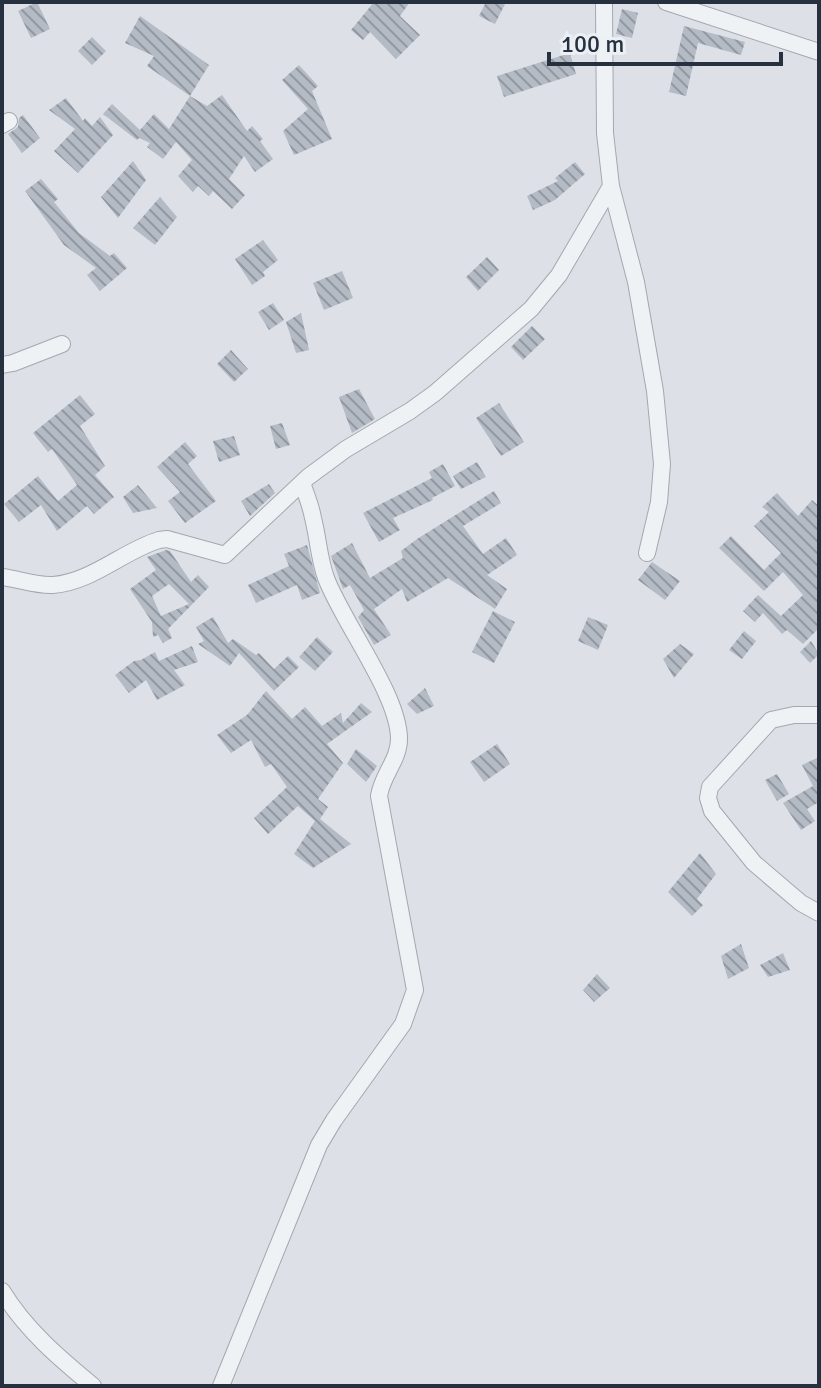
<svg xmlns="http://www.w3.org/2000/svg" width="821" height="1388" font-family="Signika,sans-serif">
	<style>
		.building { fill: url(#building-back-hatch); fill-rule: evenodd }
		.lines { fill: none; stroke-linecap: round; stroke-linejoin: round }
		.minor-casing { stroke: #a2a8b1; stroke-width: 18 }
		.minor { stroke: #eff2f5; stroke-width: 16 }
	</style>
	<defs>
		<pattern id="building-back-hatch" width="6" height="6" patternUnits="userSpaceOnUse" patternTransform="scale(2)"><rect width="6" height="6" fill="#b4bbc4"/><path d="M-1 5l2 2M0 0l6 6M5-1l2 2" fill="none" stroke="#9298a1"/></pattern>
	</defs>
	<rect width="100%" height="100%" fill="#dde1e7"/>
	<path class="building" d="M37 2 50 29 31 38 18 11Z
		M374 2H410L400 16 420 35 396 59 370 32 363 40 351 30Z
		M486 2H506L495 24 479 16Z
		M622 9 638 13 632 38 616 34Z
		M140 16 209 65 190 96 147 66 154 56 125 43Z
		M684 26 745 42 741 55 698 43 686 96 669 92Z
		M92 37 106 51 92 65 78 51Z
		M570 53 576 74 504 97 497 76Z
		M299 65 318 86 312 91 332 139 294 155 283 131 308 109 282 80Z
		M222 95 247 131 252 126 263 139 260 141 273 159 255 172 244 156 229 179 245 195 232 209 213 191 209 196 198 186 193 192 178 176 192 160 176 142 163 159 147 147 150 143 139 138 137 140 103 114 112 104 140 130 154 114 169 129 190 96 207 106Z
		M66 98 83 121 85 118 92 126 100 117 113 135 78 173 54 151 75 129 49 110Z
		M23 115 40 138 22 153 8 134 18 127 19 118Z
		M133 161 146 180 118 218 101 197Z
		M575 162 585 174 555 200 533 210 527 196 558 181 555 178Z
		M41 179 58 199 54 202 79 233 110 256 114 253 127 268 100 291 87 275 96 268 64 245 25 191Z
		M160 197 177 217 155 245 133 228Z
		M263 240 278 260 263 272 265 276 252 285 235 259Z
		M487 257 499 270 478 291 466 277Z
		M342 271 353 298 324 310 313 283Z
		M273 303 284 320 269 330 258 312Z
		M301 313 309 350 296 353 286 322Z
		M532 326 545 339 523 360 511 347Z
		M231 350 248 369 234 382 217 364Z
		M359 389 375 419 352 433 339 397Z
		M80 395 95 414 80 426 105 466 95 475 114 497 94 514 87 506 57 531 41 505 19 522 4 504 38 476 58 501 77 485 52 449 48 452 33 433Z
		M499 403 524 442 501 456 476 418Z
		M282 423 290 445 276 449 270 426Z
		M234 436 240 455 219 462 213 441Z
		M185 442 197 456 188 464 216 501 185 523 168 501 180 492 157 467Z
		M477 462 486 477 461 489 453 476Z
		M443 464 455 486 432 498 433 500 393 518 400 530 379 542 363 513 432 478 429 472Z
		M269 484 275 493 250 516 241 501Z
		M138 485 157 508 133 513 123 497Z
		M494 491 501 503 463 526 483 554 506 538 517 555 487 575 507 589 495 609 448 578 407 602 402 589 374 609 391 635 374 645 358 617 364 610 350 585 343 589 331 556 352 543 370 578 403 558 401 551 417 539Z
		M777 493 798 516 812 500 819 506V628L803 644 787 630 782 634 763 613 755 622 743 611 758 595 781 616 803 595 783 572 764 591 719 548 731 536 764 570 781 553 754 526 769 512 762 507Z
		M307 545 320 593 302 600 297 585 256 603 248 585 289 566 284 554Z
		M166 550 170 551 191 582 198 575 209 587 168 629 172 638 163 643 158 635 153 637 152 622 130 589 156 570 147 557ZM169 584 189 604 161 616 152 596Z
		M652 562 680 581 665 600 638 580Z
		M493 611 515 622 494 663 472 652Z
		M213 617 228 643 233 639 256 655 259 653 274 669 288 656 299 667 274 691 239 653 230 666 198 644 204 641 196 627Z
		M588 617 608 625 598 650 578 641Z
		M744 631 756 641 742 659 729 650Z
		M317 637 333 652 315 671 299 657Z
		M811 641 819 654 810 663 800 652Z
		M680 644 694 654 674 678 663 659Z
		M192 646 198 662 174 670 185 685 157 700 146 680 129 693 115 675 134 661 141 660 155 652 159 661Z
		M425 688 434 706 417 714 407 704Z
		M266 691 292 719 305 707 322 726 341 713 343 723 361 703 372 712 327 744 343 763 318 799 328 807 320 819 351 844 313 868 294 854 315 821 298 806 268 834 254 818 287 787 271 764 265 767 251 740 231 753 217 735 247 715Z
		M497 744 510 764 484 782 470 762Z
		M356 749 377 766 366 782 347 764Z
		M819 757V802L807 809 815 821 801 830 783 803 813 786 802 765Z
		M777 774 789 794 777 801 765 780Z
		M700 853 716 874 697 899 703 905 692 916 668 892Z
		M741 944 749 968 728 979 721 956Z
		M783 953 790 970 768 977 760 965Z
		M597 974 610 988 594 1002 583 990Z"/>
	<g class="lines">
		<g class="minor-casing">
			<path id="minor" d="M604 2 605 133 611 186 636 282 655 391 662 464 659 502 647 553
				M666 2 819 52
				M2 125 9 121
				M2 365 13 363 62 344
				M2 577C19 579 36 586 53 585 92 582 123 551 159 540L167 539 225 555 308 477 346 449 410 411 435 393 531 309 559 275 611 186
				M819 715H794L771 720 710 787 708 798 712 811 754 863 801 903 819 913
				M2 1291C25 1329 59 1358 93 1386
				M221 1386 319 1145 334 1120 403 1024 415 990 379 796C382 775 399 760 399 739 399 695 343 623 326 578 319 559 318 537 313 518 311 506 306 494 302 483"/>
		</g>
		<use href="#minor" class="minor"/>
	</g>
	<rect width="821" height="1388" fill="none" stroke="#26303e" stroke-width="8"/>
	<path d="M549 52v12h232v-12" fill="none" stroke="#26303e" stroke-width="4"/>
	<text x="561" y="52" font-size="24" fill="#26303e" stroke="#ecf0f5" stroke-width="6" paint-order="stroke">100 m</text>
</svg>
